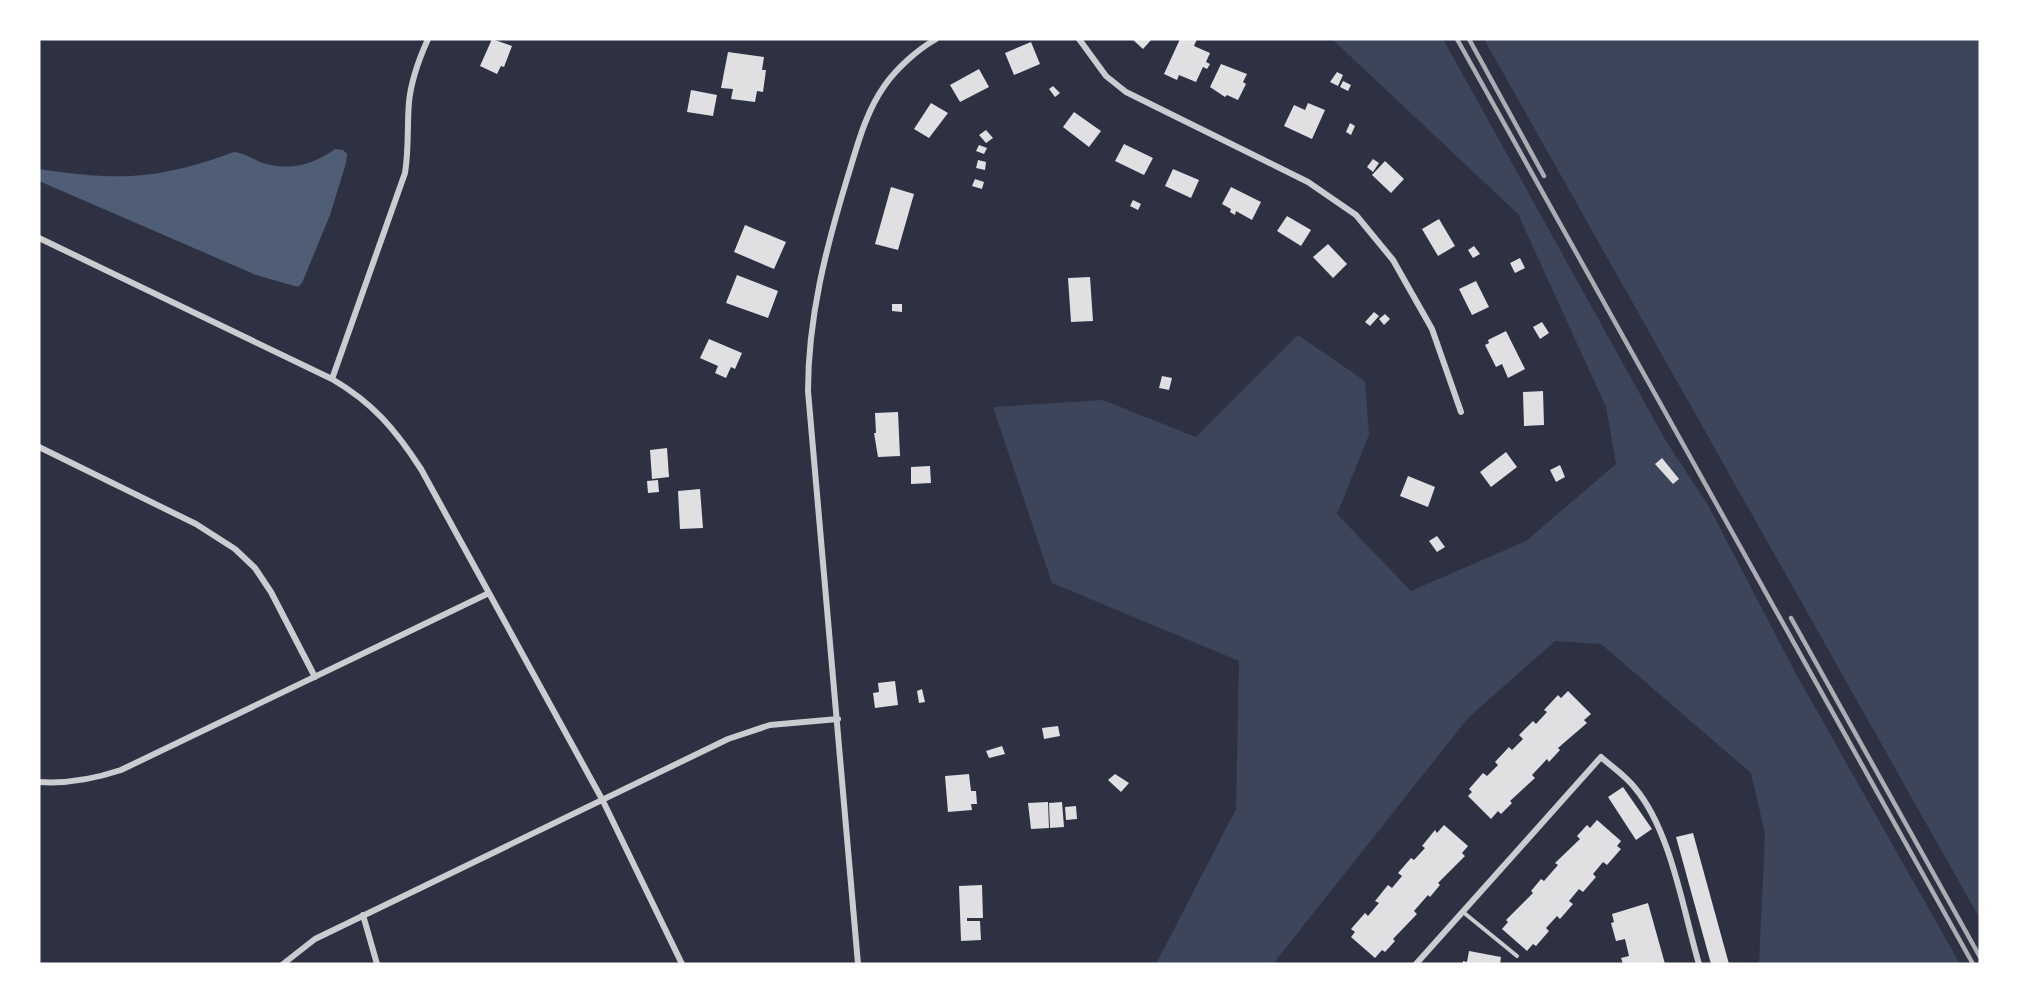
<svg xmlns="http://www.w3.org/2000/svg" width="2019" height="1003" font-family="'IBM Plex Serif',serif">
	<style>
		.green { fill: #3c4559 }
		.water { fill: #4f5d75 }
		.building { fill: #e0e0e3 }
		.lines { fill: none; stroke-linecap: round; stroke-linejoin: round }
		.service { stroke: #caccd0; stroke-width: 4 }
		.minor { stroke: #caccd0; stroke-width: 6 }
		.rail { stroke: #abadb3; stroke-width: 4.5 }
	</style>
	<rect width="100%" height="100%" fill="#2d3142"/>
	<path class="green" d="M1332 39H1443L1666 441 1708 505 1795 672 1960 964H1759L1765 834 1751 773 1601 644 1555 641 1468 718 1273 964H1156L1236 809 1239 661 1052 583 993 407 1103 400 1196 437 1298 335 1365 381 1369 435 1337 514 1411 591 1526 541 1616 464 1606 407 1518 214Z
		M1484 39H1980V919Z"/>
	<path class="water" d="M335 149 343 150 347 154 346 163 330 215 302 283 298 287 256 275 39 181V169C118 181 158 180 234 152 244 153 251 158 260 162 287 172 313 165 335 149Z"/>
	<path class="building" d="M492 39 512 46 504 67 501 66 497 74 480 66Z
		M1132 39H1152L1143 49Z
		M1180 39H1197L1194 46 1210 53 1206 62 1210 64 1207 69 1203 67 1196 82 1179 75 1177 80 1164 74Z
		M1031 42 1040 64 1014 75 1005 53Z
		M728 52 764 57 762 70H766L763 92 757 91 755 102 731 99 733 89 721 88Z
		M1221 64 1247 74 1243 82 1246 84 1238 100 1227 95 1225 97 1210 87Z
		M979 69 989 87 960 102 950 85Z
		M1337 72 1343 75 1338 86 1330 82Z
		M1343 81 1351 85 1348 91 1340 87Z
		M1053 86 1060 93 1055 97 1049 89Z
		M691 90 717 95 713 116 687 112Z
		M931 103 948 113 929 138 914 129Z
		M1308 103 1325 110 1312 139 1284 126 1294 105 1305 110Z
		M1074 112 1101 131 1089 147 1063 127Z
		M1350 123 1355 126 1351 135 1346 132Z
		M986 130 993 138 986 143 979 135Z
		M1124 144 1153 158 1144 175 1115 161Z
		M979 145 987 148 984 154 976 151Z
		M1373 159 1379 163 1373 172 1367 167Z
		M978 160 986 162 985 170 976 168Z
		M1385 161 1404 179 1391 193 1372 175Z
		M1173 169 1199 180 1191 198 1165 186Z
		M975 179 984 182 982 189 972 186Z
		M891 187 914 194 898 250 875 244Z
		M1231 187 1261 202 1252 220 1236 211 1235 215 1230 212 1231 209 1222 204Z
		M1133 200 1141 204 1138 210 1130 206Z
		M1287 216 1311 230 1301 246 1277 231Z
		M1439 219 1455 246 1438 256 1422 229Z
		M745 225 786 242 774 269 734 252Z
		M1328 244 1347 264 1333 278 1313 257Z
		M1474 246 1480 254 1473 258 1468 250Z
		M1520 258 1525 268 1515 273 1510 263Z
		M737 275 778 291 768 318 726 303Z
		M1090 277 1093 321 1071 322 1068 278Z
		M1476 281 1489 307 1472 315 1459 289Z
		M892 304H902V312L892 311Z
		M1374 312 1379 316 1370 326 1365 322Z
		M1385 314 1390 319 1384 325 1379 319Z
		M1542 322 1549 333 1540 339 1533 327Z
		M1506 331 1525 369 1508 378 1502 364 1496 367 1485 345 1489 343 1488 340Z
		M709 339 742 353 735 369 731 367 726 378 715 373 718 366 700 358Z
		M1162 376 1172 378 1169 390 1159 388Z
		M1543 391 1544 425 1524 426 1523 392Z
		M898 412 900 456 878 457 874 433H876L875 413Z
		M667 448 669 477 652 479 650 450Z
		M1506 452 1517 467 1491 487 1480 472Z
		M1662 458 1679 479 1673 484 1655 464Z
		M1560 465 1565 477 1556 482 1550 470Z
		M930 466 931 483 911 484V467Z
		M1408 476 1435 487 1428 507 1400 496Z
		M658 480 659 492 648 493 647 481Z
		M700 489 703 528 680 529 678 491Z
		M1437 536 1445 547 1437 552 1429 541Z
		M895 681 898 705 875 708 873 693 879 692 878 683Z
		M922 689 925 702 919 703 917 691Z
		M1568 691 1591 714 1584 720 1587 723 1558 748 1560 750 1549 762 1547 759 1532 775 1535 778 1510 801 1512 803 1501 814 1498 811 1491 819 1468 796 1472 792 1469 789 1483 773 1487 776 1498 765 1495 762 1509 747 1512 750 1523 739 1519 735 1533 721 1536 724 1547 712 1544 710 1558 695 1561 698Z
		M1058 726 1060 736 1044 739 1042 728Z
		M1002 746 1005 754 989 758 986 751Z
		M969 774 971 791H976L977 804H971L972 810 948 812 945 776Z
		M1115 774 1129 783 1121 792 1108 780Z
		M1623 787 1652 829 1636 840 1608 797Z
		M1048 802 1049 828 1031 829 1028 803Z
		M1062 802 1064 827 1050 828 1049 803Z
		M1076 806 1077 819 1066 820 1065 807Z
		M1597 820 1621 841 1617 846 1621 849 1607 865 1603 862 1593 874 1596 877 1583 892 1579 889 1569 901 1573 904 1560 919 1557 916 1546 928 1549 931 1536 946 1533 944 1527 951 1502 929 1508 922 1506 920 1533 893 1531 891 1541 879 1544 881 1558 865 1555 863 1580 839 1577 836 1587 825 1590 828Z
		M1444 825 1468 846 1462 853 1465 856 1438 883 1440 885 1430 897 1428 895 1414 911 1417 914 1393 939 1395 941 1385 952 1382 950 1375 958 1351 937 1355 932 1351 929 1365 913 1368 916 1379 903 1375 901 1388 885 1392 888 1402 876 1398 873 1411 858 1414 860 1425 848 1422 846 1435 830 1437 833Z
		M1693 833 1729 964H1711L1676 837Z
		M982 885 983 918H967V921H980L981 940 961 941 959 886Z
		M1648 903 1665 964H1623L1621 958 1629 956 1625 939 1616 941 1611 923 1614 922 1612 914Z
		M1469 951 1501 957 1500 964H1463V961L1467 962Z"/>
	<g class="lines">
		<path class="service" d="M1463 912 1517 956"/>
		<path class="minor" d="M1079 39 1106 76 1126 92 1308 182 1356 215 1393 260 1432 329 1461 412
			M39 238 332 379C373 403 395 429 421 469L603 801 682 964
			M332 379 405 173C409 149 407 126 409 102 411 81 419 59 428 39
			M39 447 196 524 235 549 255 568 271 592 315 677
			M39 782C68 784 94 779 121 770L489 593
			M363 915 377 964
			M283 964 315 939 728 739 770 725 838 719
			M858 964 808 391C808 318 826 248 847 179 857 147 865 113 885 85 897 68 917 50 936 39
			M1416 964 1601 757C1612 767 1626 776 1635 788 1671 831 1683 910 1699 964"/>
		<path class="rail" d="M1457 39 1973 964
			M1469 39 1544 176
			M1791 618 1980 957"/>
	</g>
	<rect width="2019" height="1003" fill="none" stroke="#ffffff" stroke-width="81"/>
</svg>
